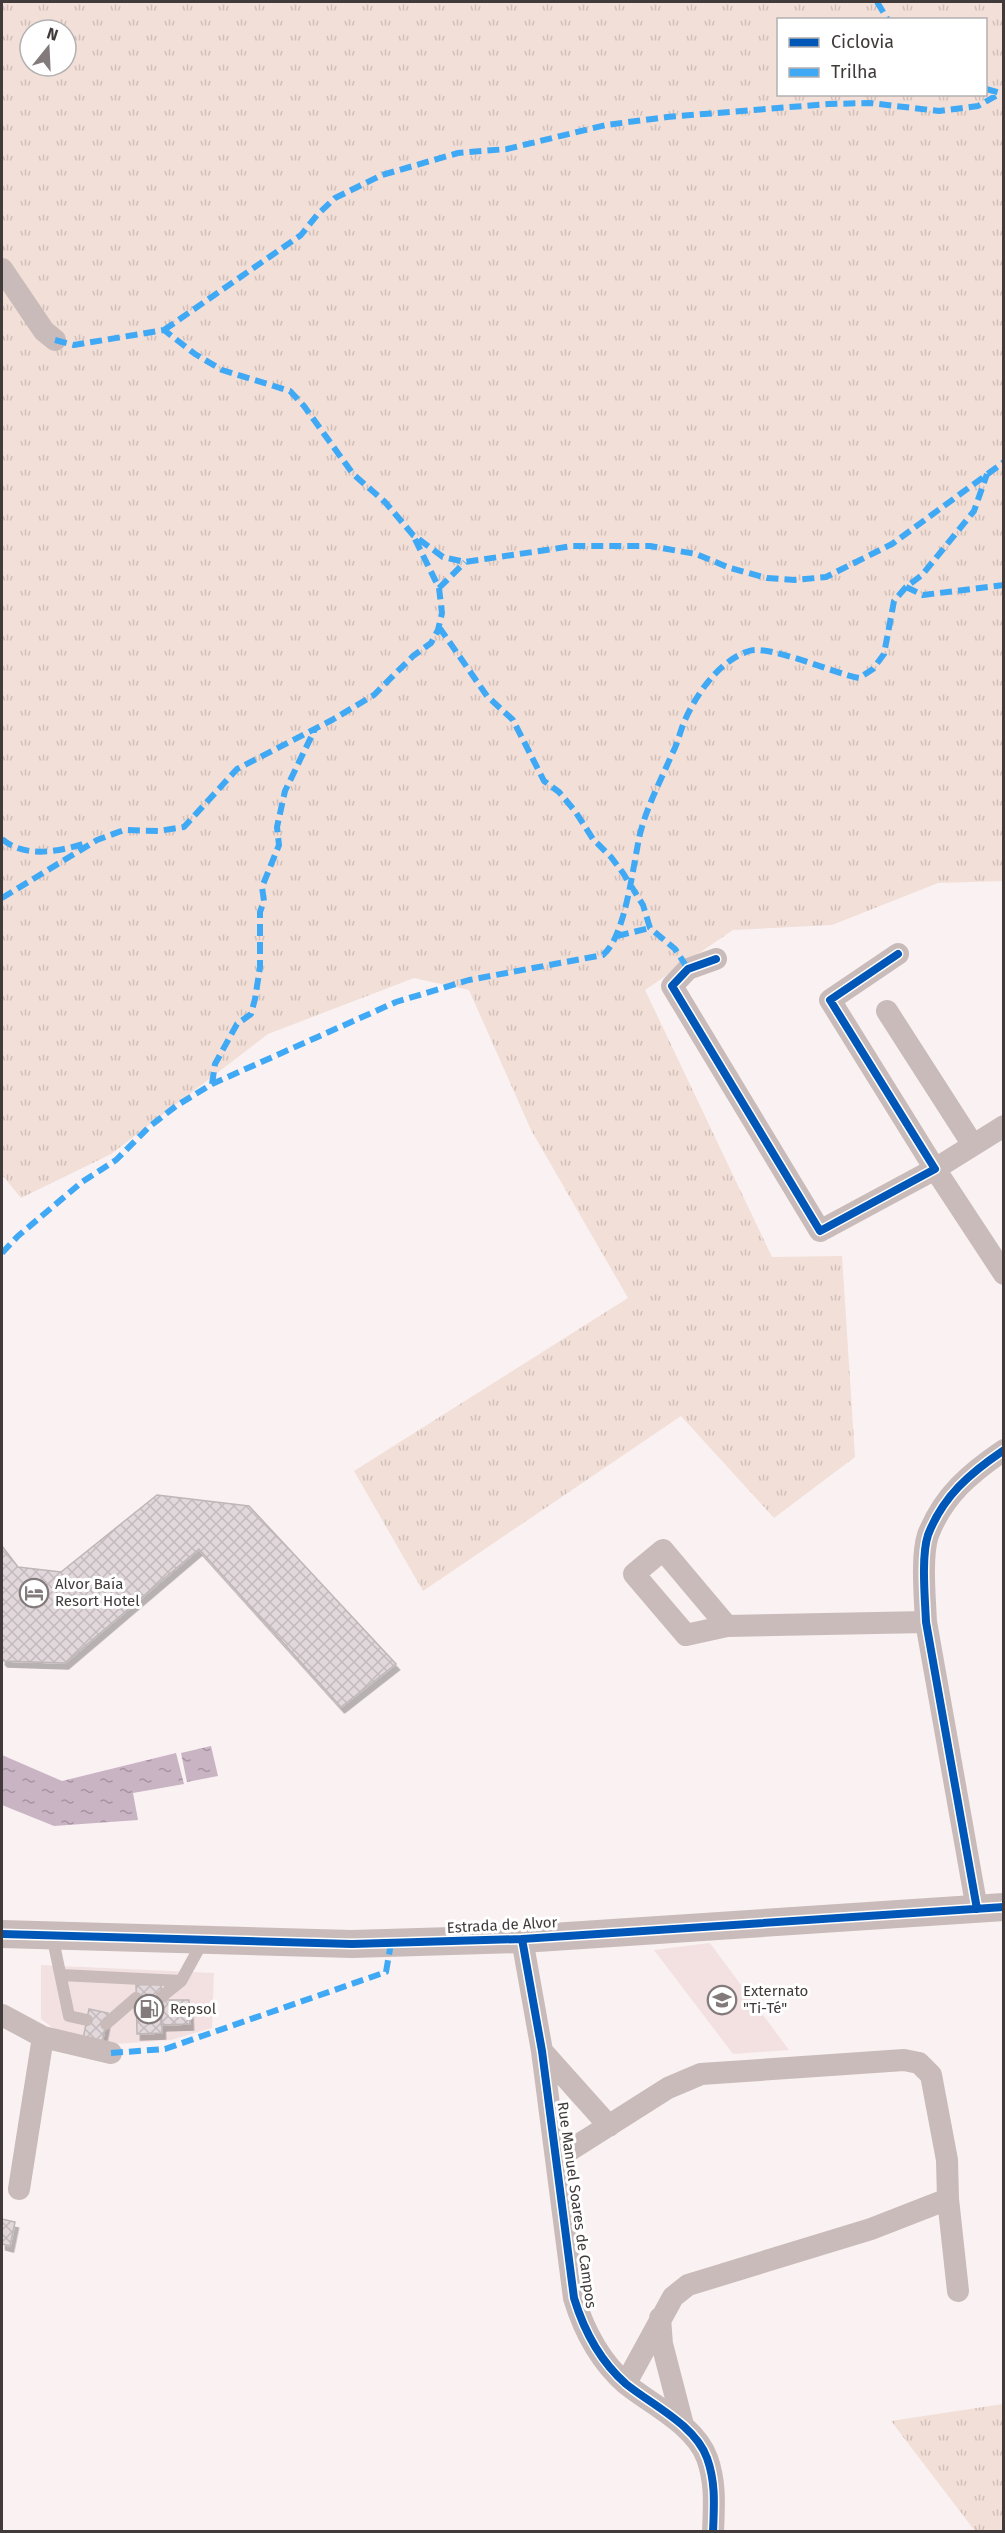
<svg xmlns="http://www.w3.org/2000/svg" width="1005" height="2533" font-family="'Fira Sans',sans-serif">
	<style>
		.built { fill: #f3e1e2 }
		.grass { fill: url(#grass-tufts); fill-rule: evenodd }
		.water { fill: url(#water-ripples) }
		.building { fill: url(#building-cross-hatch); stroke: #beb7b8; stroke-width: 1.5; filter: url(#shadow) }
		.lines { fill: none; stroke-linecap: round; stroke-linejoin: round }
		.service { stroke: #c9bbb9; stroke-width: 12 }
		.minor { stroke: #c9bbb9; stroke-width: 22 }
		.tertiary { stroke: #c9bbb9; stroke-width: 28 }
		.quiet { stroke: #3fa9f5; stroke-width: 6; stroke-dasharray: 12 6; stroke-linecap: butt }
		.cycleway-casing { stroke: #fff; stroke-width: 11 }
		.cycleway { stroke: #0057b8; stroke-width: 8 }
		.labels { text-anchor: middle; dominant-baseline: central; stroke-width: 6; stroke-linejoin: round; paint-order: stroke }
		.poi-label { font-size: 15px; fill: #413a3b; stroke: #fff; text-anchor: start }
		.street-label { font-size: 15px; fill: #413a3b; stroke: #fff }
	</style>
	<defs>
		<pattern id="grass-tufts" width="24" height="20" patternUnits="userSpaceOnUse" patternTransform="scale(1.5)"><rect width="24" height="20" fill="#f2dfd7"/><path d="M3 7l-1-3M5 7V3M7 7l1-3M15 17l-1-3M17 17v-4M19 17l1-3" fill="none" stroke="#d1c0b9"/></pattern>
		<pattern id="water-ripples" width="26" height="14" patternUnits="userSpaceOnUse" patternTransform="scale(1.5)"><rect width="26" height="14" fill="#c9b4c4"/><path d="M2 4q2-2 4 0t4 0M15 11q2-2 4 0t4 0" fill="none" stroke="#a593a0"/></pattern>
		<pattern id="building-cross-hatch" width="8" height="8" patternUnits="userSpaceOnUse" patternTransform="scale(1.5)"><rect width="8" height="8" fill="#e2d8db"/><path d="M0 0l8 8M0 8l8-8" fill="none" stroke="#c3babd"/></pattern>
		<filter id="shadow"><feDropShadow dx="3.5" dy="6" stdDeviation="0" flood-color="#0004"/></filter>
	</defs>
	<rect width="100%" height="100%" fill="#faf1f2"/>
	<path class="built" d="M710 1943 789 2050 733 2054 654 1950Z
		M41 1965 214 1973 212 2028 171 2040 101 2045 57 2031 41 2019Z"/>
	<path class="grass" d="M2 2H1003V881L938 883 832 925 733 930 645 990 772 1257 842 1256 855 1457 774 1518 681 1416 423 1591 354 1471 628 1298 531 1130 469 990 414 978 268 1034 111 1154 21 1198 2 1175ZM778 20H986V94H778ZM30 30H66V66H30Z
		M1003 2404V2531H975L891 2421Z"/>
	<path class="water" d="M211 1746 218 1776 187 1782 181 1753Z
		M176 1753 184 1784 133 1793 138 1820 54 1826 2 1805V1755L62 1781Z"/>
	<path class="building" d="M157 1495 249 1506 396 1664 341 1707 199 1549 65 1663 4 1661 2 1659V1546L18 1567 61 1572Z
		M161 1984 162 2033 137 2034 136 1985Z
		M161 2000H189L190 2024 161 2025Z
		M89 2009 108 2013 102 2043 83 2039Z
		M2 2219 15 2222 10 2246 2 2244Z"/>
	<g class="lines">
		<path class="service" d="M52 1935 69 2016 87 2020
			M61 1975 181 1981 203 1941
			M161 1997 181 1981
			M106 2024 136 1998"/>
		<path class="minor" d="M2 269 44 331 55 340
			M716 959 688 969 672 986 820 1231 935 1169 830 1000 898 954
			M887 1011 973 1145
			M1004 1126 935 1169 1004 1274
			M727 1626 686 1635 634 1574 663 1550 727 1626 926 1622
			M977 1909 926 1622C925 1599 921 1556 928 1535 943 1496 970 1473 1004 1450
			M522 1939 542 2051 574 2298C584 2331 600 2361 626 2384 652 2405 695 2425 707 2458 716 2483 714 2506 713 2532
			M2 2015 43 2037 19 2189
			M43 2037 111 2053
			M542 2051 609 2126
			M556 2159 668 2088 701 2074 904 2060 919 2063 931 2075 947 2160 948 2199
			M660 2318 662 2344 683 2425
			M626 2383 673 2297 688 2285 871 2229 948 2199 958 2291"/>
		<path class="tertiary" d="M2 1934 352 1944 522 1939 1004 1907"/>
		<path class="quiet" d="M877 2 888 20
			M986 89 1004 94
			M164 330 301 235 317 215 335 198 382 175 458 153 507 149 606 125 667 117 828 104 870 103 939 111 978 106 999 94
			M55 340 74 345 164 330 195 354 222 370 290 391 304 406 353 474 385 502 413 535 443 557 465 562 573 546H650L696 554 730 568 767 578 795 580 826 577 892 544 1004 462
			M906 587 923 595 1004 585
			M439 588 465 562
			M439 627 487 696 513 720 544 781 559 792 575 811 593 839 611 857 623 873 643 905 650 928 675 949 688 969
			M2 839C24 858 57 852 83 844
			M2 898 97 840 124 830 158 831 184 827 237 769 332 720 374 695 413 656 431 643 438 630 442 613 439 588 414 537
			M617 936 650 928
			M212 1084 215 1064 237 1024 251 1014 255 999 260 967V912L264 901 262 887 279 845 277 827 285 791 315 729
			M2 1253 18 1236 82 1182 116 1160 149 1127 176 1106 212 1084 396 1002 469 980 603 955C626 936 633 864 640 834 647 806 661 780 672 754 678 743 680 731 685 720 697 693 720 660 749 651 768 644 836 674 859 678L873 669 884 654 894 601 906 587 922 575 974 511 987 474
			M111 2053 165 2049 386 1972 391 1943"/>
		<g class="cycleway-casing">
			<path id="cycleway" d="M716 959 688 969 672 986 820 1231 935 1169 830 1000 898 954
				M977 1909 926 1622C925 1599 921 1556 928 1535 943 1496 970 1473 1004 1450
				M2 1934 352 1944 522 1939 1004 1907
				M522 1939 542 2051 574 2298C584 2331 600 2361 626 2384 652 2405 695 2425 707 2458 716 2483 714 2506 713 2532"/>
		</g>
		<use href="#cycleway" class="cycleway"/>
	</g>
	<defs>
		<g id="hotel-ring" transform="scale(1.5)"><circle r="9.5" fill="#fff" stroke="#827a7b" stroke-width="1.5"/><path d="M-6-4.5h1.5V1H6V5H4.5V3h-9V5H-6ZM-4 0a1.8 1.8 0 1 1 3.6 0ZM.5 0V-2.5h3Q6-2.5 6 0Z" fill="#827a7b"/></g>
		<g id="school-ring" transform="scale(1.5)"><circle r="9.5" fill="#fff" stroke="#827a7b" stroke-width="1.5"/><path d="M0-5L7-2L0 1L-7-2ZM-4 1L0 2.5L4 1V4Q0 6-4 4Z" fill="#827a7b"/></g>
		<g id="fuel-ring" transform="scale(1.5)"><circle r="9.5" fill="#fff" stroke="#827a7b" stroke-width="1.5"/><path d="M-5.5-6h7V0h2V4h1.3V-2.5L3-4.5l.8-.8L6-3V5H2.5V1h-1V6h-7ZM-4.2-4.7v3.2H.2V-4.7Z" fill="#827a7b"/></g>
	</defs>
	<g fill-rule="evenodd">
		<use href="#hotel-ring" x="34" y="1593"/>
		<use href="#school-ring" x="722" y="2000"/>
		<use href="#fuel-ring" x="149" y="2009"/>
	</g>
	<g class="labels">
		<g class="poi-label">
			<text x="55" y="1584">Alvor Baía<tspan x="55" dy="17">Resort Hotel</tspan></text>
			<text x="743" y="1991">Externato<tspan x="743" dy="17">"Ti-Té"</tspan></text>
			<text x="170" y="2009">Repsol</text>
		</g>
		<g class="street-label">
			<text transform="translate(502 1925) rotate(-3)">Estrada de Alvor</text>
			<text transform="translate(577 2205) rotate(82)">Rue Manuel Soares de Campos</text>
		</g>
	</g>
	<rect width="1005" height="2533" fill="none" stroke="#413a3b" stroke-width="6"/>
	<rect x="777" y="18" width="210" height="78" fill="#ffffff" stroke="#b3b0b1" stroke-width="1.5"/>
	<rect x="789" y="38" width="30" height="9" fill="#0057b8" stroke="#b3b0b1" stroke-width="1.5"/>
	<text x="831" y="48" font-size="18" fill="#413a3b">Ciclovia</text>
	<rect x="789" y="68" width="30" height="9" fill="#3fa9f5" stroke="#b3b0b1" stroke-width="1.5"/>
	<text x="831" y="78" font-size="18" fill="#413a3b">Trilha</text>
	<g transform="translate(48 48) rotate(18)"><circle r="28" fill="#ffffff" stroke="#b3b0b1" stroke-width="1.5"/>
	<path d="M0-4.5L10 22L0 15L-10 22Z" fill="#827a7b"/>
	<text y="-9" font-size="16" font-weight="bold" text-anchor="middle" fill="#413a3b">N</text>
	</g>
</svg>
